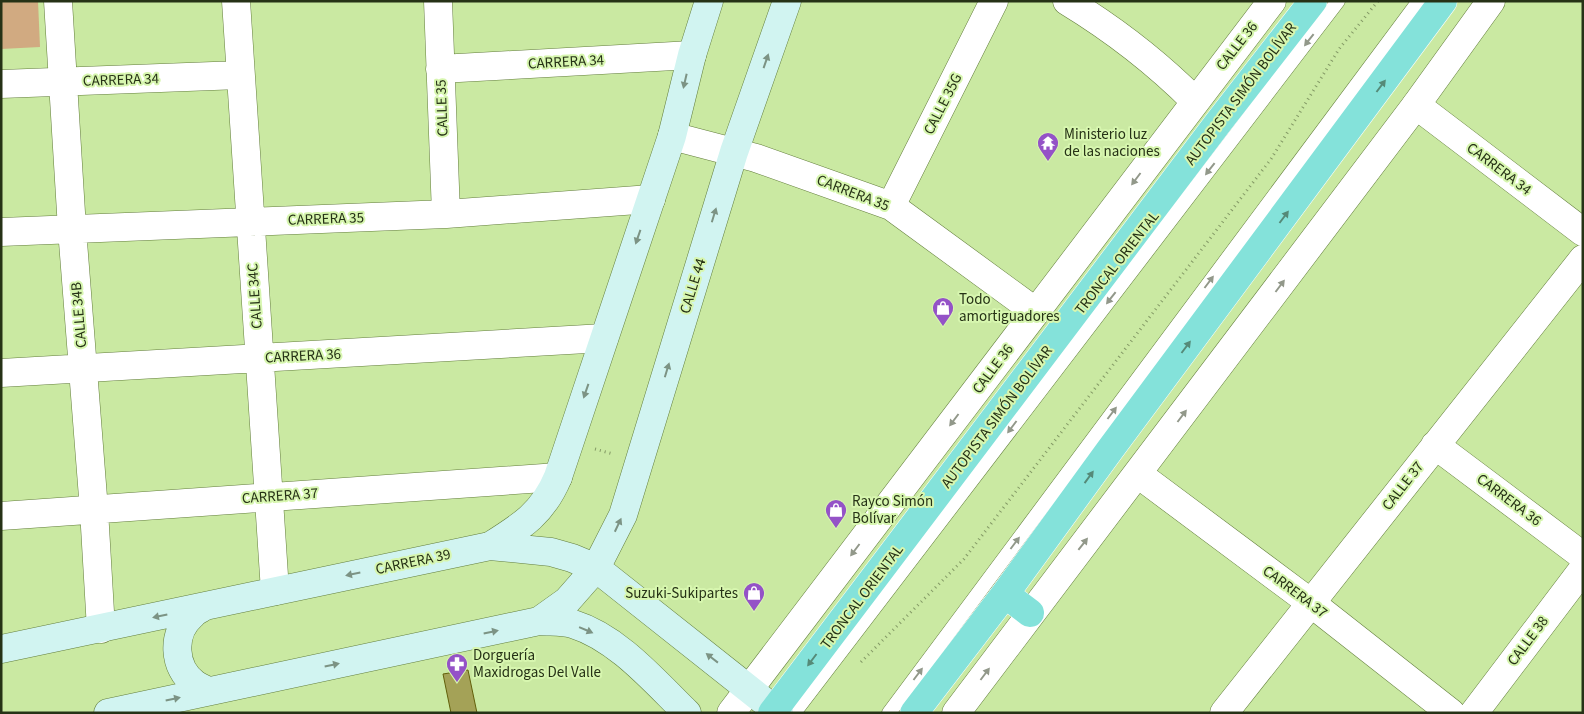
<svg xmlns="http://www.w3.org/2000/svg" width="1584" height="714" font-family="'Source Sans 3',sans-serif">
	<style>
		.green { fill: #d1aa81 }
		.building { fill: #a4a257; stroke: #625f0a }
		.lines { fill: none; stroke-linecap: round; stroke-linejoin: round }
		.service-casing { stroke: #637e3c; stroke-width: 15 }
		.minor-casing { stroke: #637e3c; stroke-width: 29 }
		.tertiary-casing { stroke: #637e3c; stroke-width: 29 }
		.secondary-casing { stroke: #637e3c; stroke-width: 29 }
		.trunk-casing { stroke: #fff; stroke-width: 29 }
		.path { stroke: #839965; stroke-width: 3; stroke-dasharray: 1 4; stroke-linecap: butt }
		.service { stroke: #fff; stroke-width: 14 }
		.minor { stroke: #fff; stroke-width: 28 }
		.tertiary { stroke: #fff; stroke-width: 28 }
		.secondary { stroke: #d1f4f1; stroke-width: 28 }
		.trunk { stroke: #84e2da; stroke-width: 28 }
		.oneway { fill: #92988a }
		.oneway2 { fill: #7c9384 }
		.oneway3 { fill: #558a78 }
		.labels { text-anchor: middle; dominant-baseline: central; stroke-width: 4; stroke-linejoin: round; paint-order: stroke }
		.street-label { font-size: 15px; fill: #263216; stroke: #d7f6af }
		.poi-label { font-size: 15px; fill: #263216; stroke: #d7f6af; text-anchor: start }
	</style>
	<rect width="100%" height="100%" fill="#cae9a2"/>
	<path class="green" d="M1 1H38L40 47 1 49Z"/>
	<path class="building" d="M468 670 477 713H451L443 674Z"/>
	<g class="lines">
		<g class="service-casing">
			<path id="service" d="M794 713 1338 1
				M889 713 1419 1"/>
		</g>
		<g class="minor-casing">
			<path id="minor" d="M58 1 72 229 94 510 101 629
				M236 1 275 591
				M438 1 446 214
				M1067 1C1113 29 1157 63 1195 101
				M440 69 692 55
				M1 84 240 75
				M1416 105 1583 232
				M672 136 756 158 891 206 1036 312
				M891 206 994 1
				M1 232 446 214 651 199
				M1 373 604 338
				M1435 445 1583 556
				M1138 474 1311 603 1451 713
				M1 516 558 477
				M1224 713 1583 259
				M1474 713 1583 569"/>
		</g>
		<g class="tertiary-casing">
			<path id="tertiary" d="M731 713 1272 1
				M956 713 1416 105 1491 1"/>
		</g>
		<g class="secondary-casing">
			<path id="secondary" d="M490 546C522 526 543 513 558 477L672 136 692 55 709 1
				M205 606C201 609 195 611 192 615 171 633 173 668 195 684 199 687 204 689 209 691
				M539 621 567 601 596 568 623 515 734 152 787 1
				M1 649 490 546 551 552 572 558 596 568 779 713
				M108 713 539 621C550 622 563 621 573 624 618 638 654 681 687 713"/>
		</g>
		<g class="trunk-casing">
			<path id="trunk" d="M1005 594 1030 613
				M772 713 1218 123 1313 1
				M914 713 1005 594 1109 451 1443 1"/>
		</g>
		<path class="path" d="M595 449 613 454
			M861 662 964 559 1271 159 1339 49 1378 1"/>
		<use href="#service" class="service"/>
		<use href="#minor" class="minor"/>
		<use href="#tertiary" class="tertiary"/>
		<use href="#secondary" class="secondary"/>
		<use href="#trunk" class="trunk"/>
	</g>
	<defs><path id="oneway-solid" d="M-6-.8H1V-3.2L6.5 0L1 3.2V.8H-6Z" transform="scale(1.25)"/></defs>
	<g class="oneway">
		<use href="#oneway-solid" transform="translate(1309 40) rotate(128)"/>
		<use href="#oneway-solid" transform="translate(1210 169) rotate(128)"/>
		<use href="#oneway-solid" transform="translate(1136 179) rotate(127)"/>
		<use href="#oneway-solid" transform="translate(1209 282) rotate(-53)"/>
		<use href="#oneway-solid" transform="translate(1280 286) rotate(-53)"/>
		<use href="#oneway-solid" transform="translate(1111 298) rotate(128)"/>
		<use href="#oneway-solid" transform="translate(1112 413) rotate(-53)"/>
		<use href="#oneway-solid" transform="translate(1182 416) rotate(-53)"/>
		<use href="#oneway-solid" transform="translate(954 420) rotate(127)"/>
		<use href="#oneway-solid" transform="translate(1012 427) rotate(127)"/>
		<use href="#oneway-solid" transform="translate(1015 543) rotate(-53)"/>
		<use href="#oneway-solid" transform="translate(1083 544) rotate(-52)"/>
		<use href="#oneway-solid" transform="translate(855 550) rotate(127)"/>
		<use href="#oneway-solid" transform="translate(918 674) rotate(-53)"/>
		<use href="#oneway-solid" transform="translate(985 674) rotate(-53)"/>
	</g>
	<g class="oneway2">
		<use href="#oneway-solid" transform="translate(766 61) rotate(-71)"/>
		<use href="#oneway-solid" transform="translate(685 81) rotate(103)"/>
		<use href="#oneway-solid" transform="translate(714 215) rotate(-73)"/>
		<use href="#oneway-solid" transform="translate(638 237) rotate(109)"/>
		<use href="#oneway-solid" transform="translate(667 370) rotate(-73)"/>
		<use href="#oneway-solid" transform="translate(586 391) rotate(109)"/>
		<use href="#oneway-solid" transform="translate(618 525) rotate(-65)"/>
		<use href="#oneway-solid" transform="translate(353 574) rotate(168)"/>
		<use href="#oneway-solid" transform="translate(160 616) rotate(168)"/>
		<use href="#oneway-solid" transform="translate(586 630) rotate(23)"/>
		<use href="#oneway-solid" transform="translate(491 632) rotate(-12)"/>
		<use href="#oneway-solid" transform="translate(712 658) rotate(-142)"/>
		<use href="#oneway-solid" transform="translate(332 665) rotate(-12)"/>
		<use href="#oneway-solid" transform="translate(173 699) rotate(-12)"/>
	</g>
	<g class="oneway3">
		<use href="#oneway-solid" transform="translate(1381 86) rotate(-53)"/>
		<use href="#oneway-solid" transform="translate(1284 217) rotate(-53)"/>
		<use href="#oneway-solid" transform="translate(1186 347) rotate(-53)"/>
		<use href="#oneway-solid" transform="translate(1089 477) rotate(-54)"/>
		<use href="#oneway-solid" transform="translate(812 660) rotate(127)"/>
	</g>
	<defs>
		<g id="temple-pin" transform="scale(1.125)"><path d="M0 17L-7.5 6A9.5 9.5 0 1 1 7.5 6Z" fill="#9452c7" stroke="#d7f6af"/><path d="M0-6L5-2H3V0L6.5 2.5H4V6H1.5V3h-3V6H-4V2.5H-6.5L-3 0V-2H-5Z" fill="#fff"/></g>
		<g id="shop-pin" transform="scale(1.125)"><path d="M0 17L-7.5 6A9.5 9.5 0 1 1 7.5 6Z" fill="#9452c7" stroke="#d7f6af"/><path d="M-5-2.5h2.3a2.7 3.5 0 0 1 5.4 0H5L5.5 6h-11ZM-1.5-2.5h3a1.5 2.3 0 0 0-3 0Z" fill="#fff"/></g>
		<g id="pharmacy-pin" transform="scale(1.125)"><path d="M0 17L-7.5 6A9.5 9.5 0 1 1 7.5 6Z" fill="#9452c7" stroke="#d7f6af"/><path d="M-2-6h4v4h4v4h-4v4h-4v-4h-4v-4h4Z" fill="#fff"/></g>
	</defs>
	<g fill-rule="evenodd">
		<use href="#temple-pin" x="1048" y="143"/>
		<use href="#shop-pin" x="943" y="308"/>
		<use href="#shop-pin" x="836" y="510"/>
		<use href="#shop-pin" x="754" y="593"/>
		<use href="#pharmacy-pin" x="457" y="664"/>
	</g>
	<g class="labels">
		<g class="street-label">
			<text transform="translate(1237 46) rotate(-52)">CALLE 36</text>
			<text transform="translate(566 62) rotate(-3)">CARRERA 34</text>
			<text transform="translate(121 80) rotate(-2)">CARRERA 34</text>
			<text transform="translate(1241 94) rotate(-53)">AUTOPISTA SIMÓN BOLÍVAR</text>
			<text transform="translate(943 104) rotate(-63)">CALLE 35G</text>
			<text transform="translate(442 108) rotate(-92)">CALLE 35</text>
			<text transform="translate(1499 169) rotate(37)">CARRERA 34</text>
			<text transform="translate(853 193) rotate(21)">CARRERA 35</text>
			<text transform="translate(326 219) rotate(-2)">CARRERA 35</text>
			<text transform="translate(1117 263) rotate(-52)">TRONCAL ORIENTAL</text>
			<text transform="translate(693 286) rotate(-73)">CALLE 44</text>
			<text transform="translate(255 296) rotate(-94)">CALLE 34C</text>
			<text transform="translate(79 315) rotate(-95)">CALLE 34B</text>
			<text transform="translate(303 356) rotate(-3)">CARRERA 36</text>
			<text transform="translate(993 369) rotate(-53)">CALLE 36</text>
			<text transform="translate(997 417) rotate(-53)">AUTOPISTA SIMÓN BOLÍVAR</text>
			<text transform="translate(1403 486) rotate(-52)">CALLE 37</text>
			<text transform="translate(280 496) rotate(-4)">CARRERA 37</text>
			<text transform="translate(1509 500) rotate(37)">CARRERA 36</text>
			<text transform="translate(413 562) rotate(-12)">CARRERA 39</text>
			<text transform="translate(1295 592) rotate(37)">CARRERA 37</text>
			<text transform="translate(862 597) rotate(-53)">TRONCAL ORIENTAL</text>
			<text transform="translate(1528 641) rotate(-53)">CALLE 38</text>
		</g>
		<g class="poi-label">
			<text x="1064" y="134">Ministerio luz<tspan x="1064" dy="17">de las naciones</tspan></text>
			<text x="959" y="299">Todo<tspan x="959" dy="17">amortiguadores</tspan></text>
			<text x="852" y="501">Rayco Simón<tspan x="852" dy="17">Bolívar</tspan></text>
			<text x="738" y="593" text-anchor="end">Suzuki-Sukipartes</text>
			<text x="473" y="655">Dorguería<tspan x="473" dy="17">Maxidrogas Del Valle</tspan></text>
		</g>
	</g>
	<rect width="1584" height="714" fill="none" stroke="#263216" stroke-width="5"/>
</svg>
